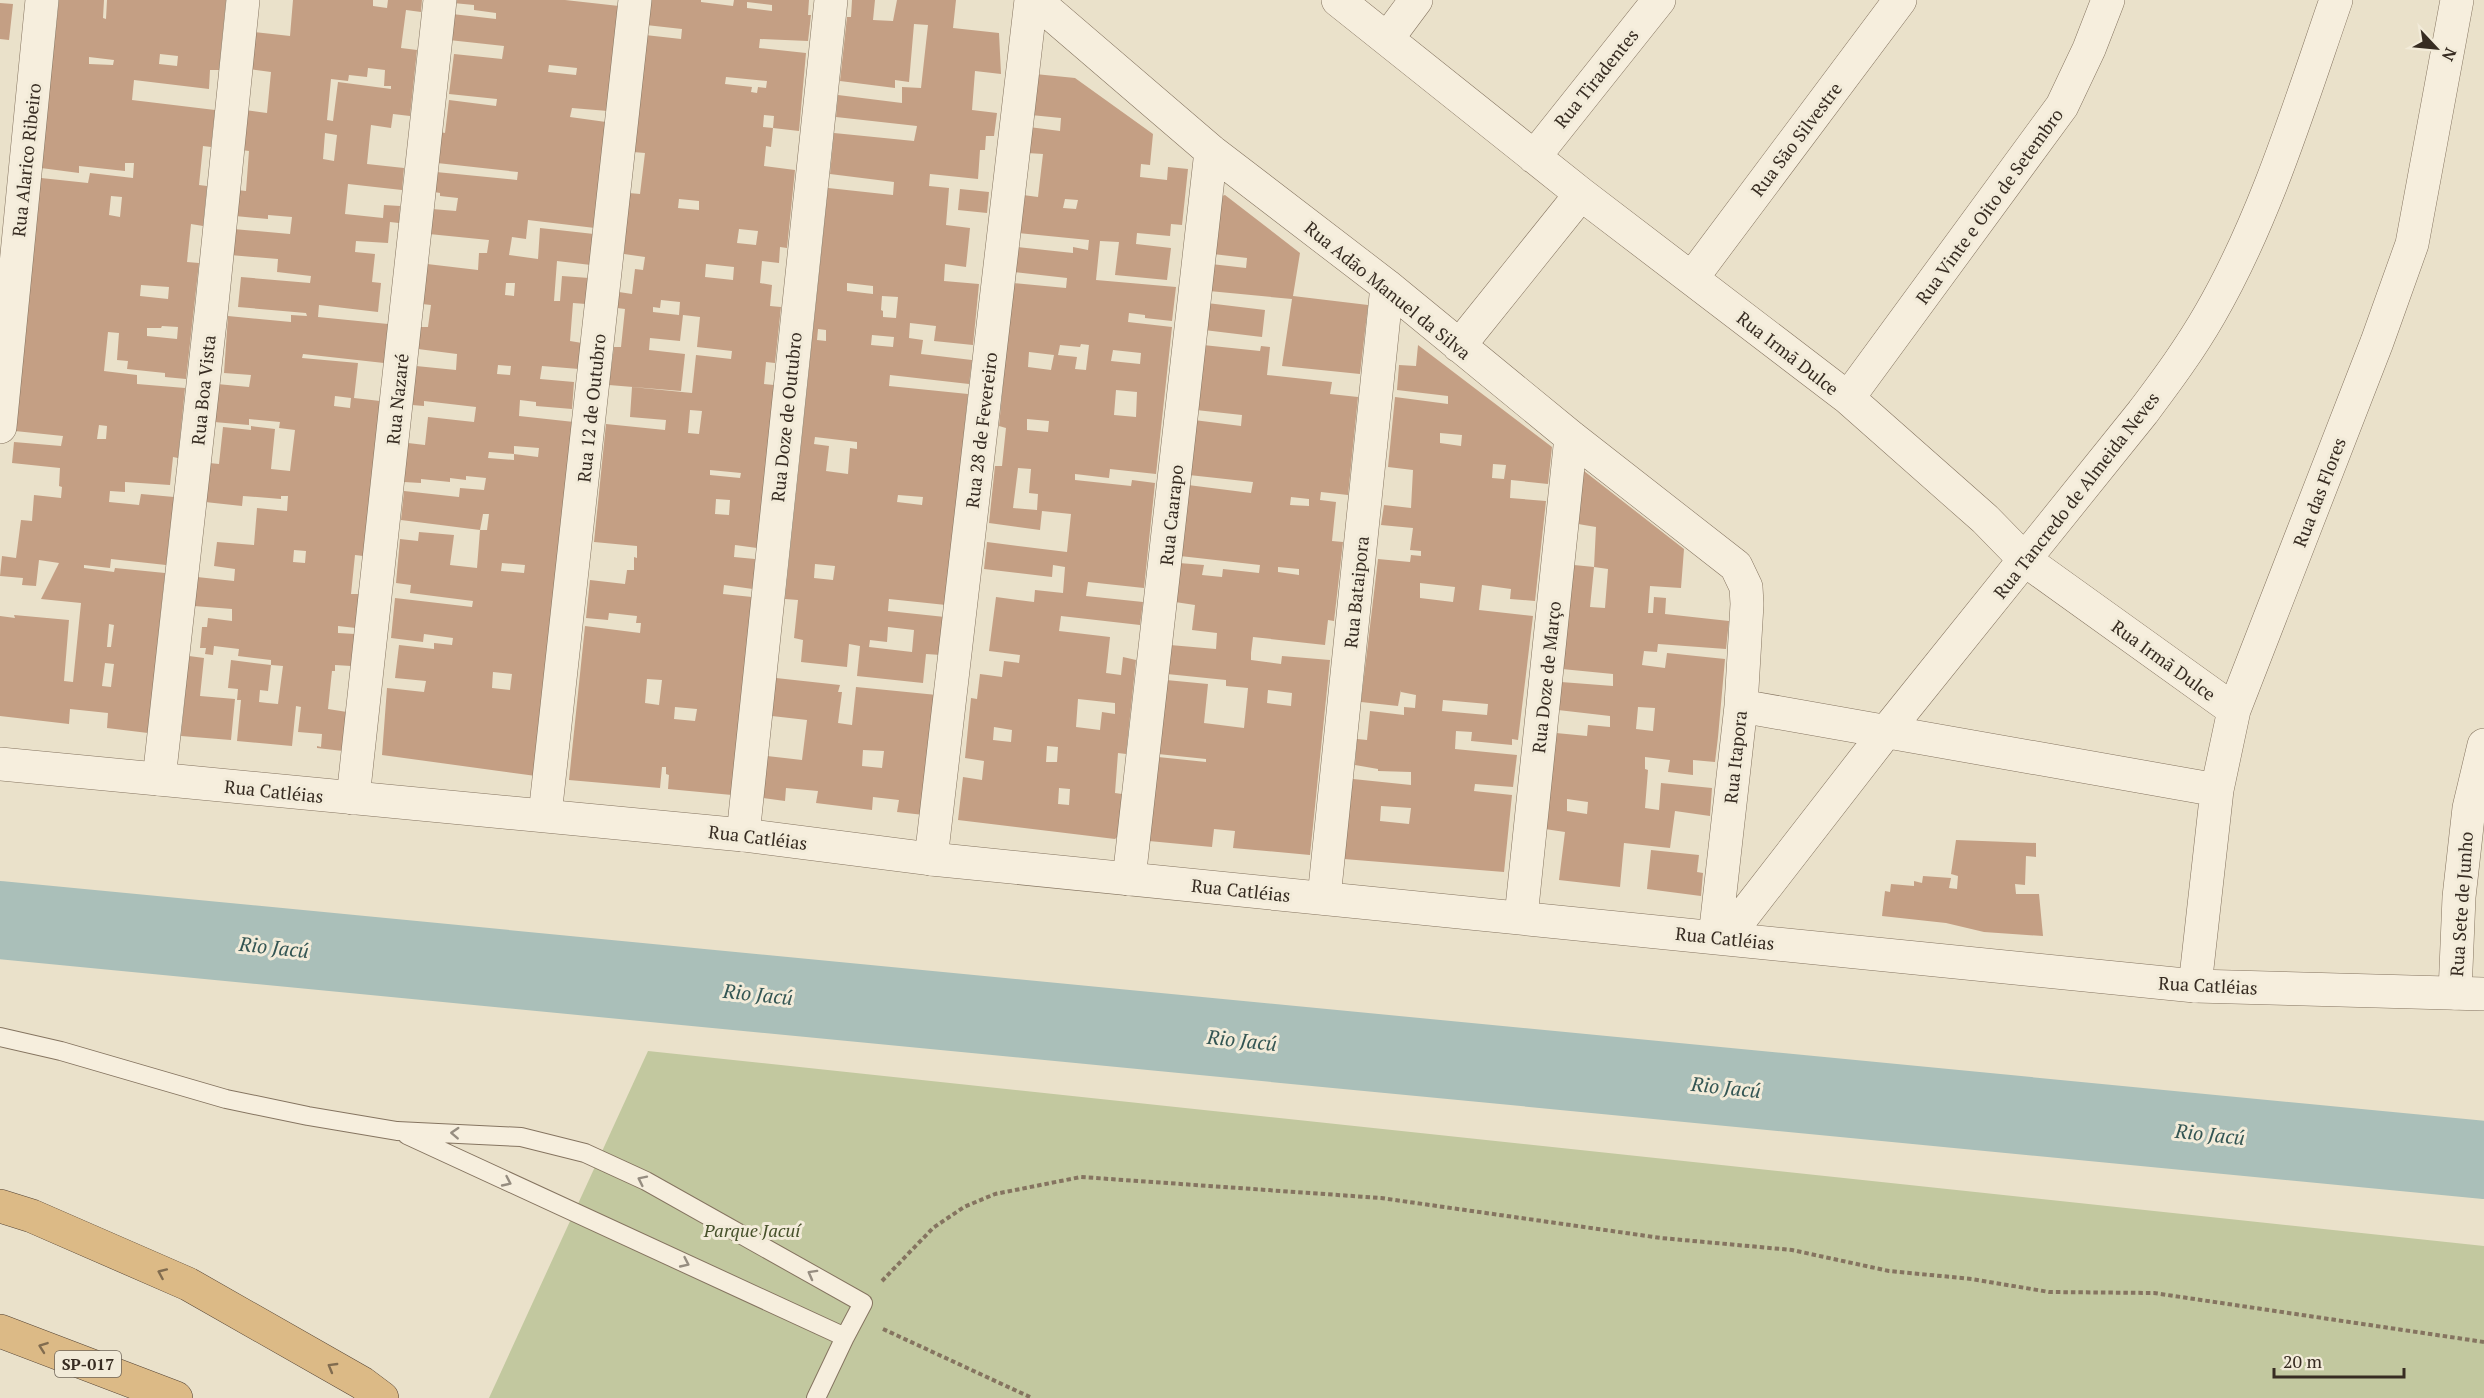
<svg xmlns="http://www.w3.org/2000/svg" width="2484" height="1398" font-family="'PT Serif',serif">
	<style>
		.green { fill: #c2c89f }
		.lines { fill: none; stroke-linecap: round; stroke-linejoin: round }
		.river { stroke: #aabfb9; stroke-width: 78 }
		.building { fill: #c49f84; fill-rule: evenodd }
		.service-casing { stroke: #857460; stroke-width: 20 }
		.minor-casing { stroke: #857460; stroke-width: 34 }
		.tertiary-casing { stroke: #857460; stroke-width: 34 }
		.trunk-casing { stroke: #544334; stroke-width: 34 }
		.path { stroke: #857460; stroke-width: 4; stroke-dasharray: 4.5 3; stroke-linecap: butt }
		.service { stroke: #f6eedd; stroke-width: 18 }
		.minor { stroke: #f6eedd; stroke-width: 33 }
		.tertiary { stroke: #f6eedd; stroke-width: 33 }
		.trunk { stroke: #dcba86; stroke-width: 33 }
		.oneway { stroke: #968d80 }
		.oneway2 { stroke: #816c4f }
		.labels { text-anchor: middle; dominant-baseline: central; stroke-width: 6; stroke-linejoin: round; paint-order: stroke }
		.shield { fill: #f2ebd9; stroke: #6f6559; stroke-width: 1.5 }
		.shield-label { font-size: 16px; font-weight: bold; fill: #372c22 }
		.street-label { font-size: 18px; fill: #372c22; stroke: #f2ebd9 }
		.park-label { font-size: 18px; font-style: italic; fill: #47512b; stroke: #f2ebd9 }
		.water-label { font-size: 20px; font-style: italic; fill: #335553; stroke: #f2ebd9 }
	</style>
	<rect width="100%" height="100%" fill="#eae1ca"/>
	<path class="green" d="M648 1051 2484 1246V1398H489Z"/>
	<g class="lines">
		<path class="river" d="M0 920 2484 1160"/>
	</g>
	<path class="building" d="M59 0H104L103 18 106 19 107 0H226L219 70H210L209 89 134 80 132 100 215 110 211 147 203 146 199 185 207 186 203 226 191 224 187 262 199 263 186 379 165 377V373L127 369 128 361 117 360 119 333 108 332 104 371 137 375V384L185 388 178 458 173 457 170 485 125 482V492L110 491 109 502 139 505 141 494 174 497 166 565 111 559 110 568 84 565V568L114 572 115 568 165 573 148 733 107 728 108 713 70 709 69 724 0 716V616L15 618 14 615 69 620 64 681 73 682 81 603 41 599 59 563 39 560 36 586 22 585 23 578 0 576 2 556 16 558 21 520 32 521 34 495 61 498 62 487 59 486 60 468 12 463 14 442 61 446 63 436 15 431 41 178 88 183 90 173 133 178 134 163H125V171L79 166V173L41 168ZM160 54 178 56 177 66 159 64ZM89 57 114 60 113 65 89 64ZM111 196 122 197 120 217 109 215ZM141 285 169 287 168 299 140 296ZM162 326 178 327 177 339 147 336V328H161ZM99 425 107 426 106 439H97ZM109 624 114 625 111 647H107ZM105 663 114 664 111 687 102 686Z
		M293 0H373V6L387 8 388 0H422L421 12 406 10 401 48 417 50 410 116 393 114 391 128 371 125 367 164 404 168 402 190 348 184 345 214 383 218 384 205 400 206 399 223 390 222 388 243 356 241 355 252 375 254 372 282 381 283 378 312 319 305 318 317 388 324 384 363 303 354 302 358 358 363 354 398 380 401 363 556 355 555 351 594H359L356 628 338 626V633L355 634 351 666 335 665V671H332L328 709 347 712 343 751 317 748V746L321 747 322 734 298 732 301 707 296 706 292 746 237 741 241 700H237L238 689 228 688 231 660 271 665 268 691 260 690 259 702 267 703 278 704 283 666 271 665V660L238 656 239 649 214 646 213 655 205 654 206 648H200L202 627H207L208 618 232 621V609L194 606 197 577 234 581 235 569 214 566 217 542 254 545 257 508 287 511 288 496H281V499L243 496 242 506 205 502 209 463 219 464 223 427 251 430V426L275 429 271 469 290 471 295 430 279 428 280 422 249 419V425L214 422 217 384 249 387 251 375 224 373 228 316 291 322V315L307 316 306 313 238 307 241 277 310 283 311 276 277 272 278 259 230 255 233 229 290 234 292 217 268 215V219L235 216 237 190 246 191 249 151 241 150 245 110 267 113 271 72 249 69 253 32 290 36ZM368 68 385 70 384 86H391V89L338 82 333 121 327 120 331 79 348 81 349 75 367 77ZM325 133 337 135 334 161 323 159ZM335 396 351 398 350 408 334 406ZM294 550 306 551 305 563 293 562Z
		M453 0H565L619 6 608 111 572 108 570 117 606 122 595 228 528 220 526 239 512 237 509 255 538 259 540 228 594 234 591 265 557 261 554 301H560L562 276 589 278 586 304 573 303 570 341 582 343 579 369 542 366 540 379 574 382 572 409 536 406V402L520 400 519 416 574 422 536 776 382 755 387 688 424 692 426 681 395 678 399 645 434 649V643L452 645 453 638 424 634 423 642 391 638 395 598 472 607 473 601 410 593 411 585 396 583 400 539 418 541 419 532 454 535 450 565 477 568 480 530H487L489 514H483L480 530 401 520 404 491 459 497 460 488 484 490 486 478 466 476V480L450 478V482L421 479V483L404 482 408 443 425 445 428 417 474 422 476 407 424 401V406L412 405 416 366 456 370 457 354 418 349 420 327H428L431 305 422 304 427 264 478 270 479 253H487L489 240 429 234 432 209 456 211 458 198 440 196V193L434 192 436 172 517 180 518 172 437 163 440 132 445 133 449 100 496 106 497 99 449 94 454 54 502 59 504 46 449 40 452 14 496 19V13L474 10V5L453 3ZM549 65 577 68 576 75 548 72ZM506 283H515L514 296 505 295ZM498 365 511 366 510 375 497 374ZM514 446 539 448 538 457 514 454V460L488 458 489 452 514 454ZM502 563 525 565 524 573 501 571ZM493 672 512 674 510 690 492 688Z
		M649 0H701V2L733 6 734 0H809L808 15H811L808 41 760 39 759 48 806 53 799 131 773 128 771 147 766 146 764 166 795 170 787 248 780 247 779 263 762 261 760 283 772 285 770 306 781 307 775 363 766 362 764 384 774 385 757 548 735 545 734 557 755 559 753 589 724 585 723 594 752 597 732 795 668 789 669 775 666 774V767H662L660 788 569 780 585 626 640 633 641 623H636L637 616 609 613 608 620 586 618 590 580 625 584 627 570H634V557L637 558V546L594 542 606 424 665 430 666 420 630 417 632 387 692 393 696 355 731 359 732 351 697 347 700 317 683 315 680 341 650 338 649 350 685 354 681 391 609 385 614 347H621L625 309 617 308 619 292 632 294 635 269 643 270 645 257 624 254 629 193 640 194 645 153 633 152 645 35 681 39 682 29 646 25ZM747 2 772 5V11L747 8ZM726 77 767 81 766 88 758 87 757 93 751 92 752 87 725 84ZM764 115 774 116 773 128 763 127ZM679 199 699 201V210L678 208ZM739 229 758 231 756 245 737 243ZM706 264 734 267 733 280 705 277ZM661 300 680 302 679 315 653 312V307L660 308ZM690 410 702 411 699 434 688 433ZM710 470 741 473 740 478 710 475ZM716 499 730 500 729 515 715 514ZM647 679 662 680 659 705 645 703ZM675 707 697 709 695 721 674 719Z
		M852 0H875L873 20 893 21 897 0H956L953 28 999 33 1001 74 975 71 972 110 997 113 994 136H986L985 150H980L978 179 930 174 929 186 949 188 946 225 970 228 966 267 945 264 944 281 979 284 973 345 934 341 936 326 910 323 909 338 923 340 921 354 972 360 969 384 890 375 889 386 968 394 946 605 889 599 888 611 945 617 941 655 926 654 923 683 857 676 860 646 849 644 847 667 801 662 803 640 794 638 798 600 785 599 828 188 893 195 894 182 830 174 834 133 914 141 917 126 836 117 838 95 902 103V87L921 88 928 25 914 24 909 82 895 80V88L840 81 847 17H851ZM847 283 873 286V294L847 291ZM882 296 898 297 896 318 883 317V311L881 310ZM818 329 826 330V341L817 340ZM872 335 894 337 893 347 871 345ZM815 437 857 442V449L850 448 848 474 826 471 829 446 814 444ZM898 495 923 497 922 505 897 502ZM815 564 835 566 833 580 814 578ZM888 627 914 630 912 652 869 647 870 640 887 642Z
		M0 3 13 4 9 40 0 39Z
		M1035 74 1075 78 1153 134 1150 165 1141 164 1140 177 1167 180 1168 167 1188 169 1182 225 1171 224 1170 236 1137 233 1136 244 1171 248 1167 280 1115 275 1119 242 1100 241 1096 280 1176 287 1172 321 1145 318V315L1129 313 1128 322 1172 327 1156 474 1110 469 1109 478 1075 474V480L1131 486 1132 480 1155 483 1144 588 1088 582 1086 596 1143 602 1140 625 1061 616 1059 631 1110 637 1106 673 1121 675 1123 657 1136 660 1126 754 1118 753 1115 793 1122 794 1118 836 1115 839 958 820 963 777 982 780 984 761 965 758 971 698 977 699 980 674 1002 677 1004 661 1019 663 1020 655 989 651 996 597 1034 602 1035 590 1063 593 1065 567 1053 565 1052 577 984 569 987 542 1067 552 1071 514 1042 511 1040 530 989 523 995 466H1002L1006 428 999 426 1013 283 1066 288 1067 278 1014 272 1017 247 1073 253V247L1088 250 1089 240 1018 233 1023 195 1038 197 1043 154 1027 153 1029 127 1060 131 1061 118 1031 115ZM1065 199 1078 200 1076 209 1063 208ZM1081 344 1089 345 1086 370 1075 369 1077 357 1058 355 1060 345 1080 347ZM1113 350 1141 353 1140 364 1111 361ZM1029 352 1054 355 1051 370 1028 367ZM1116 390 1137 392 1136 417 1114 415ZM1027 419 1049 421 1048 432 1027 430ZM1018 468 1031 469 1029 493 1038 494 1037 510 1013 508ZM1078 699 1115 703V714L1102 712 1100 730 1076 727ZM994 727 1012 730 1011 742 993 740ZM1047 746 1058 747 1057 762H1046ZM1059 788 1070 789 1069 805 1058 804Z
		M960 189 989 192 987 213 958 210Z
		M1225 195 1300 253 1293 296 1368 305 1360 374 1282 366 1292 299 1209 291 1211 264 1246 268 1247 258 1213 254 1219 197Z
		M1207 303 1265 310 1262 337 1204 330Z
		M1203 345 1260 351 1261 346 1270 347 1267 375 1332 382 1330 394 1358 397 1348 495 1321 492 1320 500 1336 502 1332 541 1343 542 1334 621 1328 620 1325 645 1253 637 1251 653V660L1281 664 1282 656 1330 660 1310 855 1233 848 1235 831 1214 829 1212 847 1149 841 1158 757 1206 762V759L1158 754 1166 680 1208 684 1204 723 1244 728 1248 688 1226 686V680L1167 674 1170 645 1216 649 1217 633 1192 630 1195 605 1175 602 1179 563 1204 565 1202 575 1222 577 1223 569 1259 573 1260 565 1180 556 1188 485 1251 493 1253 482 1189 475 1194 420 1241 426 1242 415 1196 410ZM1291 497 1309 499V506L1290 505ZM1278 567 1299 569V575L1278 572ZM1268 690 1292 693 1291 706 1267 703Z
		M1418 345 1552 447 1548 484 1511 480 1510 498 1546 501 1535 601 1510 599 1511 589 1482 585 1479 610 1533 616 1518 740 1512 739V745L1471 741 1472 732 1456 731 1455 749 1517 755 1513 787 1475 784 1474 791 1512 795 1504 872 1344 859 1353 779 1411 785V772L1378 771V769L1355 765 1357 739 1367 740 1370 711 1404 715V707L1415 708 1416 695 1401 692V690L1398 706 1361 702 1378 559 1410 562 1411 555 1421 556V551L1410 550 1413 528 1381 525 1384 505 1411 508 1413 470 1388 467 1395 397 1448 404V396L1397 390 1399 365 1416 366ZM1440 433 1462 435 1461 446 1440 443ZM1493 464 1506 465 1504 479 1492 478ZM1420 583 1455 587 1453 602 1420 598ZM1443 700 1488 704 1487 715 1442 711ZM1381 806 1411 808 1409 824 1380 821Z
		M1584 471 1684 549 1681 588 1650 586 1648 613H1653L1654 597 1666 598 1665 614 1729 621 1726 649 1658 644 1657 652 1644 651 1642 665 1665 668 1667 653 1725 659 1718 737 1715 762 1693 760V775L1668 772 1670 760 1645 757V769L1648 770 1645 808 1659 810 1661 783 1712 788 1710 816 1675 811 1670 848 1624 843 1620 887 1559 880 1565 832 1545 829 1556 733 1587 736 1588 725 1610 727V716L1558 710 1561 682 1613 686V674L1562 669 1574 565 1594 567 1596 527 1578 524ZM1594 567 1608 569 1605 608 1590 607ZM1638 707 1655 708 1653 731 1636 729ZM1567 799 1588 802 1587 814 1567 811Z
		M189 656 204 658 200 696 235 699 231 740 181 736Z
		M776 678 840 685 838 692H842L838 723 852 725 856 687 937 695 924 815 897 812 899 800 873 797 872 810 816 803 818 791 786 788 785 801 763 798 767 756 802 760 807 720 772 716ZM863 750 884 751 882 768 862 766Z
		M1956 840 2036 843V857L2026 856 2025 885 2015 884 2016 894H2039L2043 936 1984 932 1946 923 1882 916 1885 891 1890 892 1891 884 1914 886V881L1922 883 1923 876 1951 878 1949 888 1957 889 1958 876 1951 874Z
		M1651 850 1699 855 1697 872 1703 873 1701 896 1647 889Z"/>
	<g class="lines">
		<g class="service-casing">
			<path id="service" d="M0 1037 61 1051 226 1099 308 1116 397 1131 521 1137 585 1153 646 1181 863 1303 845 1337 816 1398
				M407 1135 845 1337"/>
		</g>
		<g class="minor-casing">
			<path id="minor" d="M1035 0 1211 151 1387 286 1571 437 1736 566 1746 587 1747 604 1741 706 1715 937
				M1338 0 1581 194 1848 398 1985 519 2025 560 2234 710
				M1387 39 1416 0
				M1534 157 1659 0
				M1692 278 1900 0
				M1459 346 1581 194
				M1848 398 2062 106 2089 49 2108 0
				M0 427 42 0
				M1741 706 2217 790
				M159 779 212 304 243 0
				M353 798 440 0
				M545 815 635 0
				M743 835 831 0
				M931 859 1031 0
				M1129 879 1211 151
				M1324 898 1387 286
				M1521 917 1571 437
				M1726 938 1885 733 2143 412C2167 380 2190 349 2210 314 2265 219 2300 104 2336 0
				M2195 986 2217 790 2234 710 2377 342 2412 244 2457 0
				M2455 993 2459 897 2469 808 2484 745"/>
		</g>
		<g class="tertiary-casing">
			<path id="tertiary" d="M0 764 743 835 931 859 2195 986 2484 994"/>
		</g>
		<g class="trunk-casing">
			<path id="trunk" d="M0 1206 32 1216 188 1284 362 1383 382 1398
				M0 1331 176 1398"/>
		</g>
		<path class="path" d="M882 1281 933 1228 964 1207 995 1194 1081 1177 1381 1198 1661 1238 1792 1250 1889 1271 1972 1279 2049 1292 2154 1293 2484 1342
			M883 1329 1032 1398"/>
		<use href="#service" class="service"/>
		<use href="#minor" class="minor"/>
		<use href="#tertiary" class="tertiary"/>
		<use href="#trunk" class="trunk"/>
	</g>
	<defs><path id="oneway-chevron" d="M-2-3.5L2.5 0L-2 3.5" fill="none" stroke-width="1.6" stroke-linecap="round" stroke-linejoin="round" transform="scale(1.5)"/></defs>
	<g class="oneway">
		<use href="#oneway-chevron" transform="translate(455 1133) rotate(-177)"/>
		<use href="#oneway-chevron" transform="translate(642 1180) rotate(-154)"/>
		<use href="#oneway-chevron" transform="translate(507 1182) rotate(25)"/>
		<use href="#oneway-chevron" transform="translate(685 1263) rotate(25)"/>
		<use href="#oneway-chevron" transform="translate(812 1274) rotate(-151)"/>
	</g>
	<g class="oneway2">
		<use href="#oneway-chevron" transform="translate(162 1273) rotate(-156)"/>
		<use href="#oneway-chevron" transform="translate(43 1347) rotate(-160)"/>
		<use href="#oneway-chevron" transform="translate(332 1367) rotate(-150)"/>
	</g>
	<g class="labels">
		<rect class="shield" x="55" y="1351" width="66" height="26" rx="4.5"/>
		<g class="shield-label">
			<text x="88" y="1364">SP-017</text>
		</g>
		<g class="street-label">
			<text transform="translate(1596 78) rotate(-51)">Rua Tiradentes</text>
			<text transform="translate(1796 139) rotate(-53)">Rua São Silvestre</text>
			<text transform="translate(26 160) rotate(-84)">Rua Alarico Ribeiro</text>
			<text transform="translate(1989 206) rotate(-54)">Rua Vinte e Oito de Setembro</text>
			<text transform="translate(1388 290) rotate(39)">Rua Adão Manuel da Silva</text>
			<text transform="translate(1788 353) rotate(38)">Rua Irmã Dulce</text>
			<text transform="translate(203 390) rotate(-84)">Rua Boa Vista</text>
			<text transform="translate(397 399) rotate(-84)">Rua Nazaré</text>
			<text transform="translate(591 408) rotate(-84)">Rua 12 de Outubro</text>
			<text transform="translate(786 417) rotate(-84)">Rua Doze de Outubro</text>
			<text transform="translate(981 430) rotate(-83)">Rua 28 de Fevereiro</text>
			<text transform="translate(2319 492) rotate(-69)">Rua das Flores</text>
			<text transform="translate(2076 495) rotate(-52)">Rua Tancredo de Almeida Neves</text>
			<text transform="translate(1171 515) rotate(-84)">Rua Caarapo</text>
			<text transform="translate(1356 592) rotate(-84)">Rua Bataipora</text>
			<text transform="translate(2164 660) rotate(36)">Rua Irmã Dulce</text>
			<text transform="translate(1546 677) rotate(-84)">Rua Doze de Março</text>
			<text transform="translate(1735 757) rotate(-84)">Rua Itapora</text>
			<text transform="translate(274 791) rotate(6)">Rua Catléias</text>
			<text transform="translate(758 837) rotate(7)">Rua Catléias</text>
			<text transform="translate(1241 890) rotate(6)">Rua Catléias</text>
			<text transform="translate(2461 904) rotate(-86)">Rua Sete de Junho</text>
			<text transform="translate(1725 938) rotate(6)">Rua Catléias</text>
			<text transform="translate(2208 985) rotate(3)">Rua Catléias</text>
		</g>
		<g class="park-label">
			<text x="752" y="1230">Parque Jacuí</text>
		</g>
		<g class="water-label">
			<text transform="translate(274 947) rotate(6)">Rio Jacú</text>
			<text transform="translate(758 994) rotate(6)">Rio Jacú</text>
			<text transform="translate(1242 1040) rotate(6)">Rio Jacú</text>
			<text transform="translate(1726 1087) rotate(6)">Rio Jacú</text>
			<text transform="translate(2210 1134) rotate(6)">Rio Jacú</text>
		</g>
	</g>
	<g transform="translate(2436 48) rotate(116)" stroke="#f2ebd9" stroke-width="4.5" paint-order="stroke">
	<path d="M0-4.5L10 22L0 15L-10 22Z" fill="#372c22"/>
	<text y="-9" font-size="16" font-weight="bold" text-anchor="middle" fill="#372c22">N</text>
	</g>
	<path d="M2274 1368v9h130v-9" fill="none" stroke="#372c22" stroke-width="3"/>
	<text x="2283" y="1368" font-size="18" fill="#372c22" stroke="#f2ebd9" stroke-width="4.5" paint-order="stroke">20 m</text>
</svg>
